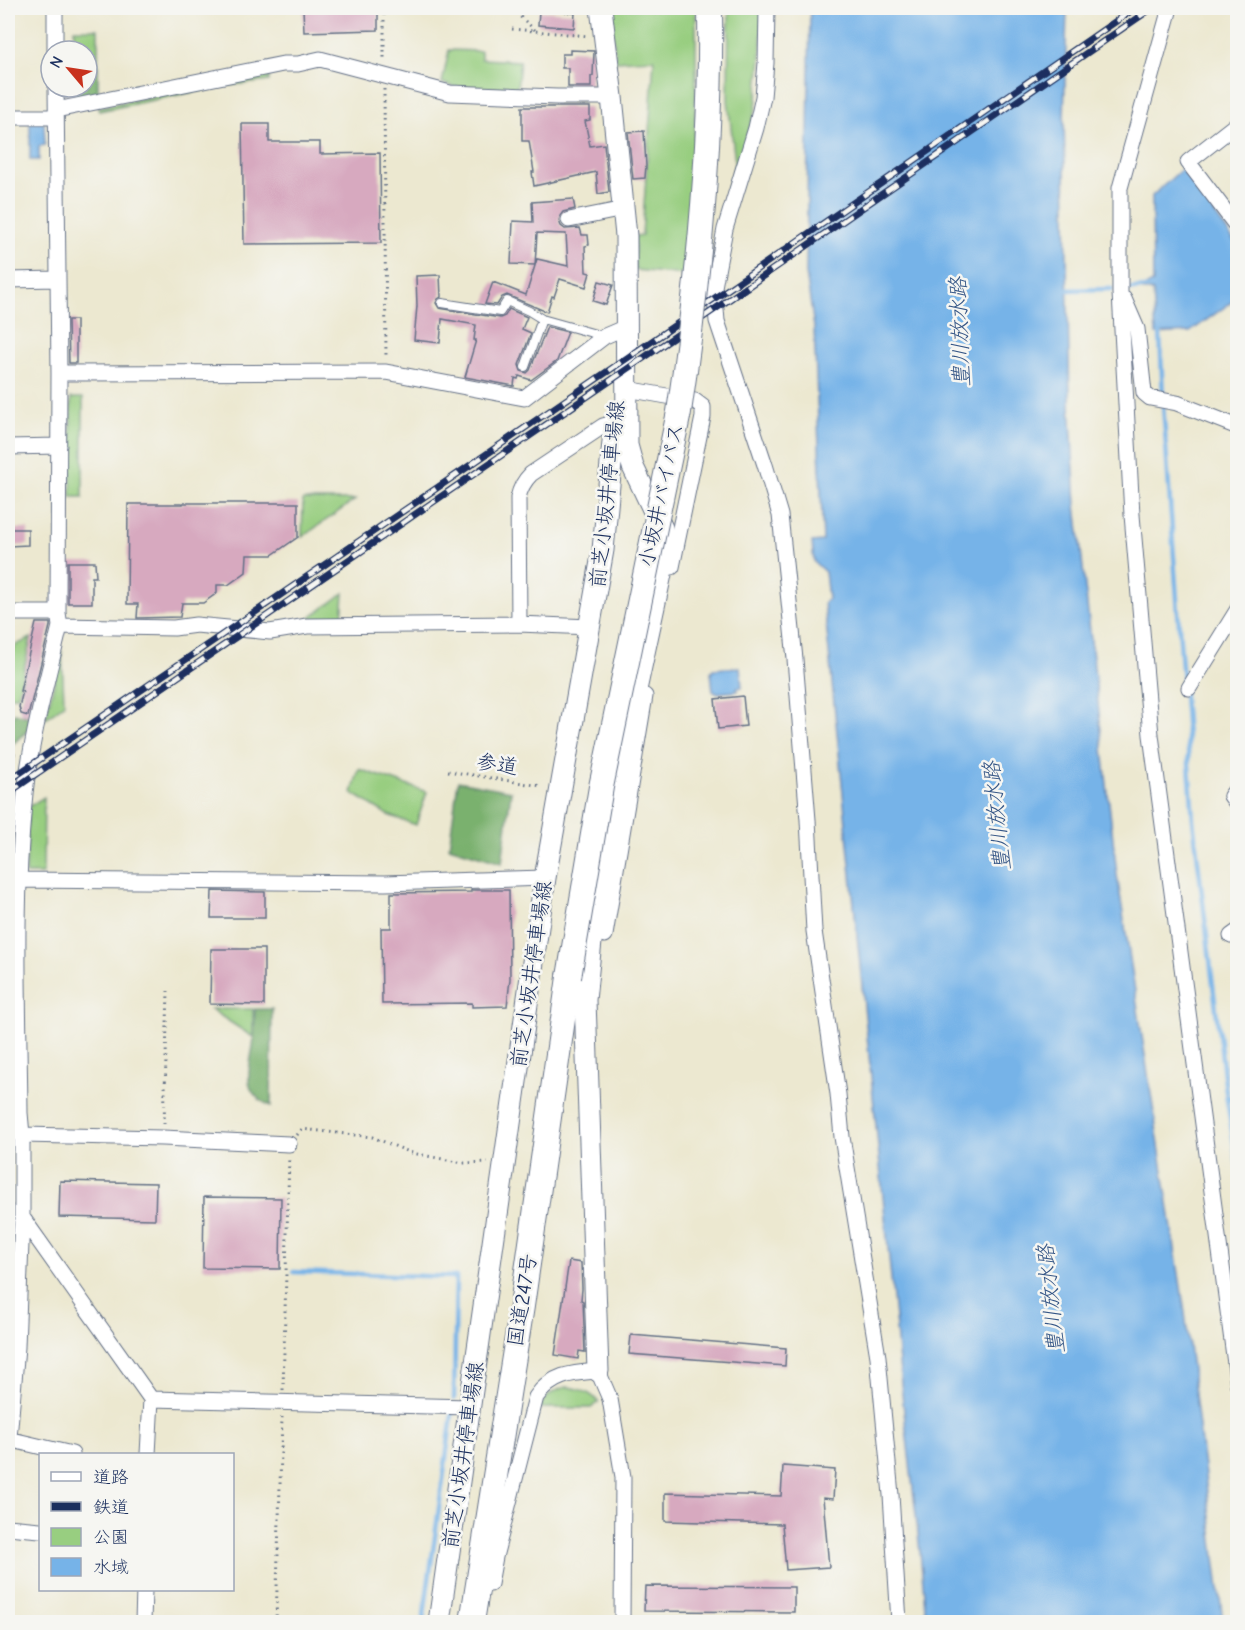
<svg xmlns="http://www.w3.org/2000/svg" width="1245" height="1630" font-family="'Comic Neue','Klee One',sans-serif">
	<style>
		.green { fill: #98ce80; stroke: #5a7e6f; stroke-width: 1.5 }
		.forest { fill: #7ab16e; stroke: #4a7066; stroke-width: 1.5 }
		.water { fill: #76b3e8; stroke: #4871a3; stroke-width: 1.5 }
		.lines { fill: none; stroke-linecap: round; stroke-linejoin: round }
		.stream { stroke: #76b3e8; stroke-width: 4.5 }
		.building { fill: #d7a9bf }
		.service-casing { stroke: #647086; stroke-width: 10 }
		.minor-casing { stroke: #647086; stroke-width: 17 }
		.secondary-casing { stroke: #647086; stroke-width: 23 }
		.trunk-casing { stroke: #647086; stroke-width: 26 }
		.path { stroke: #647086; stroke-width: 3; stroke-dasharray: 1.5 4.5; stroke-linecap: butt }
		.service { stroke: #fff; stroke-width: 8 }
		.minor { stroke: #fff; stroke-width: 15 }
		.secondary { stroke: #fff; stroke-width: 21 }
		.trunk { stroke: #fff; stroke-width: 24 }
		.rail-casing { stroke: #1b2f5e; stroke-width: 7 }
		.rail { stroke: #f6f6f2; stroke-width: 4.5; stroke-dasharray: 14; stroke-linecap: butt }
		.trunk-bridge-casing { stroke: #647086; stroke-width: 26; stroke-linecap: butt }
		.trunk-bridge { stroke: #fff; stroke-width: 24 }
		.labels { text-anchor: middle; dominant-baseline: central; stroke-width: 5; stroke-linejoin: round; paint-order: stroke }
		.street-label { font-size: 21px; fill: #1b2f5e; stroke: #f6f6f2 }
		.water-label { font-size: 22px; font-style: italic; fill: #365787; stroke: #f6f6f2 }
	</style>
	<rect width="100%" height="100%" fill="#f6f6f2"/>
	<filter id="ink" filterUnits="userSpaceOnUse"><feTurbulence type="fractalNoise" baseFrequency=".0167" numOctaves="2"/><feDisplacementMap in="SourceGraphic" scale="12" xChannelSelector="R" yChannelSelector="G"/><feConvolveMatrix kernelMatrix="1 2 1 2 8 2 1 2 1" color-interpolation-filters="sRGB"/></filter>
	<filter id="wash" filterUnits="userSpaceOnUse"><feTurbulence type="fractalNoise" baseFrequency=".008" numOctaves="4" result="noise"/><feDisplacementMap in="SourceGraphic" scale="24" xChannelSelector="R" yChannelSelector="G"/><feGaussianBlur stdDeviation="1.35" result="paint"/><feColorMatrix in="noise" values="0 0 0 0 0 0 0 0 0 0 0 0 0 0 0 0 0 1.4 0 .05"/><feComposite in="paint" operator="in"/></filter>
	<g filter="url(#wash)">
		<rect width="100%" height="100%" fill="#ece8d0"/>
		<path class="green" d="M610 8H696V89L693 182 685 275 635 270V236L642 235 654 59 616 61Z
			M729 8H762L761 59 756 108 721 217 735 163 728 100Z
			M74 29H98V67H87V51H74Z
			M449 50 481 51V59L520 61 517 89 455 87 442 83Z
			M269 73V81L223 86 99 111V107Z
			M71 398H83V497H71Z
			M303 500H355L302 537Z
			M344 593 342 620 308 619Z
			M31 638 18 696H8V661L16 645Z
			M62 651 64 704 45 719Z
			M359 769 427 792 416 825 388 815 352 793Z
			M44 797 43 874H26L28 807Z
			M210 1009H253V1037Z
			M566 1387C579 1388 590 1392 599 1402L591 1408H539C545 1396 554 1390 566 1387Z"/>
		<path class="forest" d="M87 68H98V95L75 100V87H87Z
			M14 713 35 718 32 727 8 748V726Z
			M458 781 511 791 502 863 449 847Z
			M255 1009H272L271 1106C236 1091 252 1066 254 1037 255 1028 254 1018 255 1009Z"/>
		<path class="water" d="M810 8H1067L1064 120 1070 404 1076 505 1117 875 1185 1313 1223 1622H926C920 1524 903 1426 896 1328L824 602 828 599 825 572 814 562 812 542 823 541 814 327 806 273Z
			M30 123H44L45 145 39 146V160H30Z
			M1182 169 1237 245V298L1190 332 1156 334 1153 291H1143V287L1153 283 1152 196Z
			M740 667 742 687 737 688 738 691 716 693 713 691 711 672 713 669Z"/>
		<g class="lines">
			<path class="stream" d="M1130 289 1149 288
				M1063 290 1112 289
				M1160 334 1163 396
				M1163 405 1193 820 1227 1100 1238 1169
				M1227 1100 1238 1092
				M293 1272 456 1277 454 1399
				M423 1622 453 1408"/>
		</g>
		<g id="blocks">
			<path class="building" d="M303 8H378V30L304 32Z
				M539 11 575 13 574 28 538 25Z
				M570 50 594 51 593 76H591V87H568V68H562V54H570Z
				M522 107H590V120L585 121 590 146 604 144 609 192 598 194 596 172 534 186 532 172H534L529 141H522Z
				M242 124H269V142H320V154L380 153 381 243 244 244Z
				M644 131 646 166 645 178 633 179 628 132Z
				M573 199 575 209 563 212 560 216 559 221 561 226 565 229 580 228 582 235H588L589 245 585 246 586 272 590 273 586 287 560 279 554 297 552 296 547 312 507 295 502 297 497 305 485 304 493 282 526 295 537 259 568 266 566 234 537 233 535 265 511 264 513 221 533 222 532 202Z
				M440 275 441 297 438 299 436 303 439 308 500 318 505 316 509 309 527 317 522 329 531 333 519 365 521 371 527 373 530 370 547 327 568 332 557 361 531 380 519 376 518 379 515 378 514 386 465 377 476 340H474L476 325 442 319 440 343 414 340 417 306 416 276Z
				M599 281 613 285 606 305 593 301Z
				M68 320H76V363H69Z
				M183 503H298V537L272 555H247L246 572 228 585H217V593L203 603H182L180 617 137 618 138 604H127L128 504H183Z
				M8 529H28V545L8 546Z
				M68 562H95L96 577H92V603H68Z
				M36 623H50V626L28 716 21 714 19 707 23 691H20Z
				M743 696 746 726 718 729 715 699Z
				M471 890H509L510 979 507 1006 472 1007V1003L382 1004 381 928H391V893L471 892Z
				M212 891 265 892V918H211Z
				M211 949H264V1005L210 1004Z
				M60 1181 156 1183 155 1219 59 1217Z
				M204 1197 281 1198 280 1269 203 1268Z
				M569 1261 581 1263 582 1289 581 1300 583 1301 585 1352 579 1351 578 1359 555 1355Z
				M631 1335 786 1348 785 1366 629 1354Z
				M783 1466 835 1470 833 1499 823 1498 829 1567 786 1570 782 1524 665 1521V1493L781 1496Z
				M645 1586 794 1587V1612L644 1611Z"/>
		</g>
	</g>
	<g filter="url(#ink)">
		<use href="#blocks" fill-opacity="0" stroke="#647086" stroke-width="1.5"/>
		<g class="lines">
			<g class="service-casing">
				<path id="service" d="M442 303 500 312 507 301 529 311 542 319 603 336
					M525 367 542 319"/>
			</g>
			<g class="minor-casing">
				<path id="minor" d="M55 8V51
					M767 8 766 63 763 97 756 128 725 229 714 287 717 321 765 465 780 515 795 659 808 820 814 931 838 1094 842 1137 878 1357 891 1495 899 1622
					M1170 8 1120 188V293L1132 515 1151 735 1238 1386
					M56 110 283 64H298L320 59 450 93 557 97H612
					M8 117H56
					M1238 123 1188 162 1238 228
					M569 220 624 209
					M8 280 57 279
					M1124 299 1137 329 1144 393 1150 398 1177 403 1238 427
					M59 373 386 372 524 398 605 336 626 327
					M627 389 695 401 703 407V417L672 567
					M8 447 59 446
					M8 613H58
					M519 624 518 498C520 488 524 481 531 474L603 426 614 423
					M60 626 174 628 196 625 270 632 307 626 519 624 590 627
					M1189 688 1238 609
					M1238 787 1231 796 1238 805
					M18 880 385 883 545 878
					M592 932 605 935 645 696
					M1231 936 1238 931
					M8 1112 20 1113 22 1135V1217L151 1399 148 1454
					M20 1113C19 1011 14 907 24 804 29 744 46 685 60 626L58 613 59 373 56 87
					M22 1135 163 1138 289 1144
					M151 1399 470 1407
					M8 1439 72 1454
					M8 1449 17 1347 22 1217
					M8 1527 40 1530
					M490 1584 495 1557 536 1397C552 1374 572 1373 598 1371L610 1399 623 1477 622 1622
					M143 1622 144 1590"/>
			</g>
			<g class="secondary-casing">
				<path id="secondary" d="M598 1371 585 1000 592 932 607 824 666 551 662 528 633 467 627 445 626 236 612 97 601 8
					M439 1622 545 878 603 550 615 420"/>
			</g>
			<g class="trunk-casing">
				<path id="trunk" d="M472 1622 522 1306 569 977"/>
			</g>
			<path class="path" d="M384 8V62
				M516 13 535 30
				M512 29 588 36
				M384 89 386 359
				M8 753 16 754
				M448 771 541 786
				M164 1124 168 991
				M297 1135 302 1129 372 1137 412 1153 463 1163 488 1162
				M283 1390 289 1156
				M276 1622 282 1417"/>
			<use href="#service" class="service"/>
			<use href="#minor" class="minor"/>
			<use href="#secondary" class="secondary"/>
			<use href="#trunk" class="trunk"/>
			<g class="rail-casing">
				<path id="rail" d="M8 781 734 285 1135 8
					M8 793 737 294 1152 8"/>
			</g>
			<use href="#rail" class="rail"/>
			<g class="trunk-bridge-casing">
				<path id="trunk-bridge" d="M569 977 601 787 679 412C699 278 712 143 710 8"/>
			</g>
			<use href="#trunk-bridge" class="trunk-bridge"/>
		</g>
	</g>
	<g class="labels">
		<g class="street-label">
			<text transform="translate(607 494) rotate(-84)">前芝小坂井停車場線</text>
			<text transform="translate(661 495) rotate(-78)">小坂井バイパス</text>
			<text transform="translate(497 764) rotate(9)">参道</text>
			<text transform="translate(531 974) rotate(-82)">前芝小坂井停車場線</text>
			<text transform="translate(522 1300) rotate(-81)">国道247号</text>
			<text transform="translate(463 1455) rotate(-82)">前芝小坂井停車場線</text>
		</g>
		<g class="water-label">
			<text transform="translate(960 332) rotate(-92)">豊川放水路</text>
			<text transform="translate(997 816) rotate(-96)">豊川放水路</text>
			<text transform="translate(1051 1299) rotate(-96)">豊川放水路</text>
		</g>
	</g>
	<rect width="1245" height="1630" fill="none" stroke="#f6f6f2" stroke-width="30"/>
	<rect x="39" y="1453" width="195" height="138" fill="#f6f6f2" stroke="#9ea6b7" stroke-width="1.5"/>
	<rect x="51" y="1472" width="30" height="9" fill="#ffffff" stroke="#9ea6b7" stroke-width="1.5"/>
	<text x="93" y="1483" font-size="18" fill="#1b2f5e">道路</text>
	<rect x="51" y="1502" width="30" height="9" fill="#1b2f5e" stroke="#9ea6b7" stroke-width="1.5"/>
	<text x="93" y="1513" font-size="18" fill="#1b2f5e">鉄道</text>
	<rect x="51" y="1528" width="30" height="18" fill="#98ce80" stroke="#9ea6b7" stroke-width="1.5"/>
	<text x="93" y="1543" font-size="18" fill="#1b2f5e">公園</text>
	<rect x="51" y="1558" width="30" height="18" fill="#76b3e8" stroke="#9ea6b7" stroke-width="1.5"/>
	<text x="93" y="1573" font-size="18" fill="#1b2f5e">水域</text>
	<g transform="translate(69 69) rotate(299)"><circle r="28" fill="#f6f6f2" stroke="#9ea6b7" stroke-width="1.5"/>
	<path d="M0-4.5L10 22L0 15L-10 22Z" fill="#c8321e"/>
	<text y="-9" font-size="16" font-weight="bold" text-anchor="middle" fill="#1b2f5e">N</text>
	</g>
</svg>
